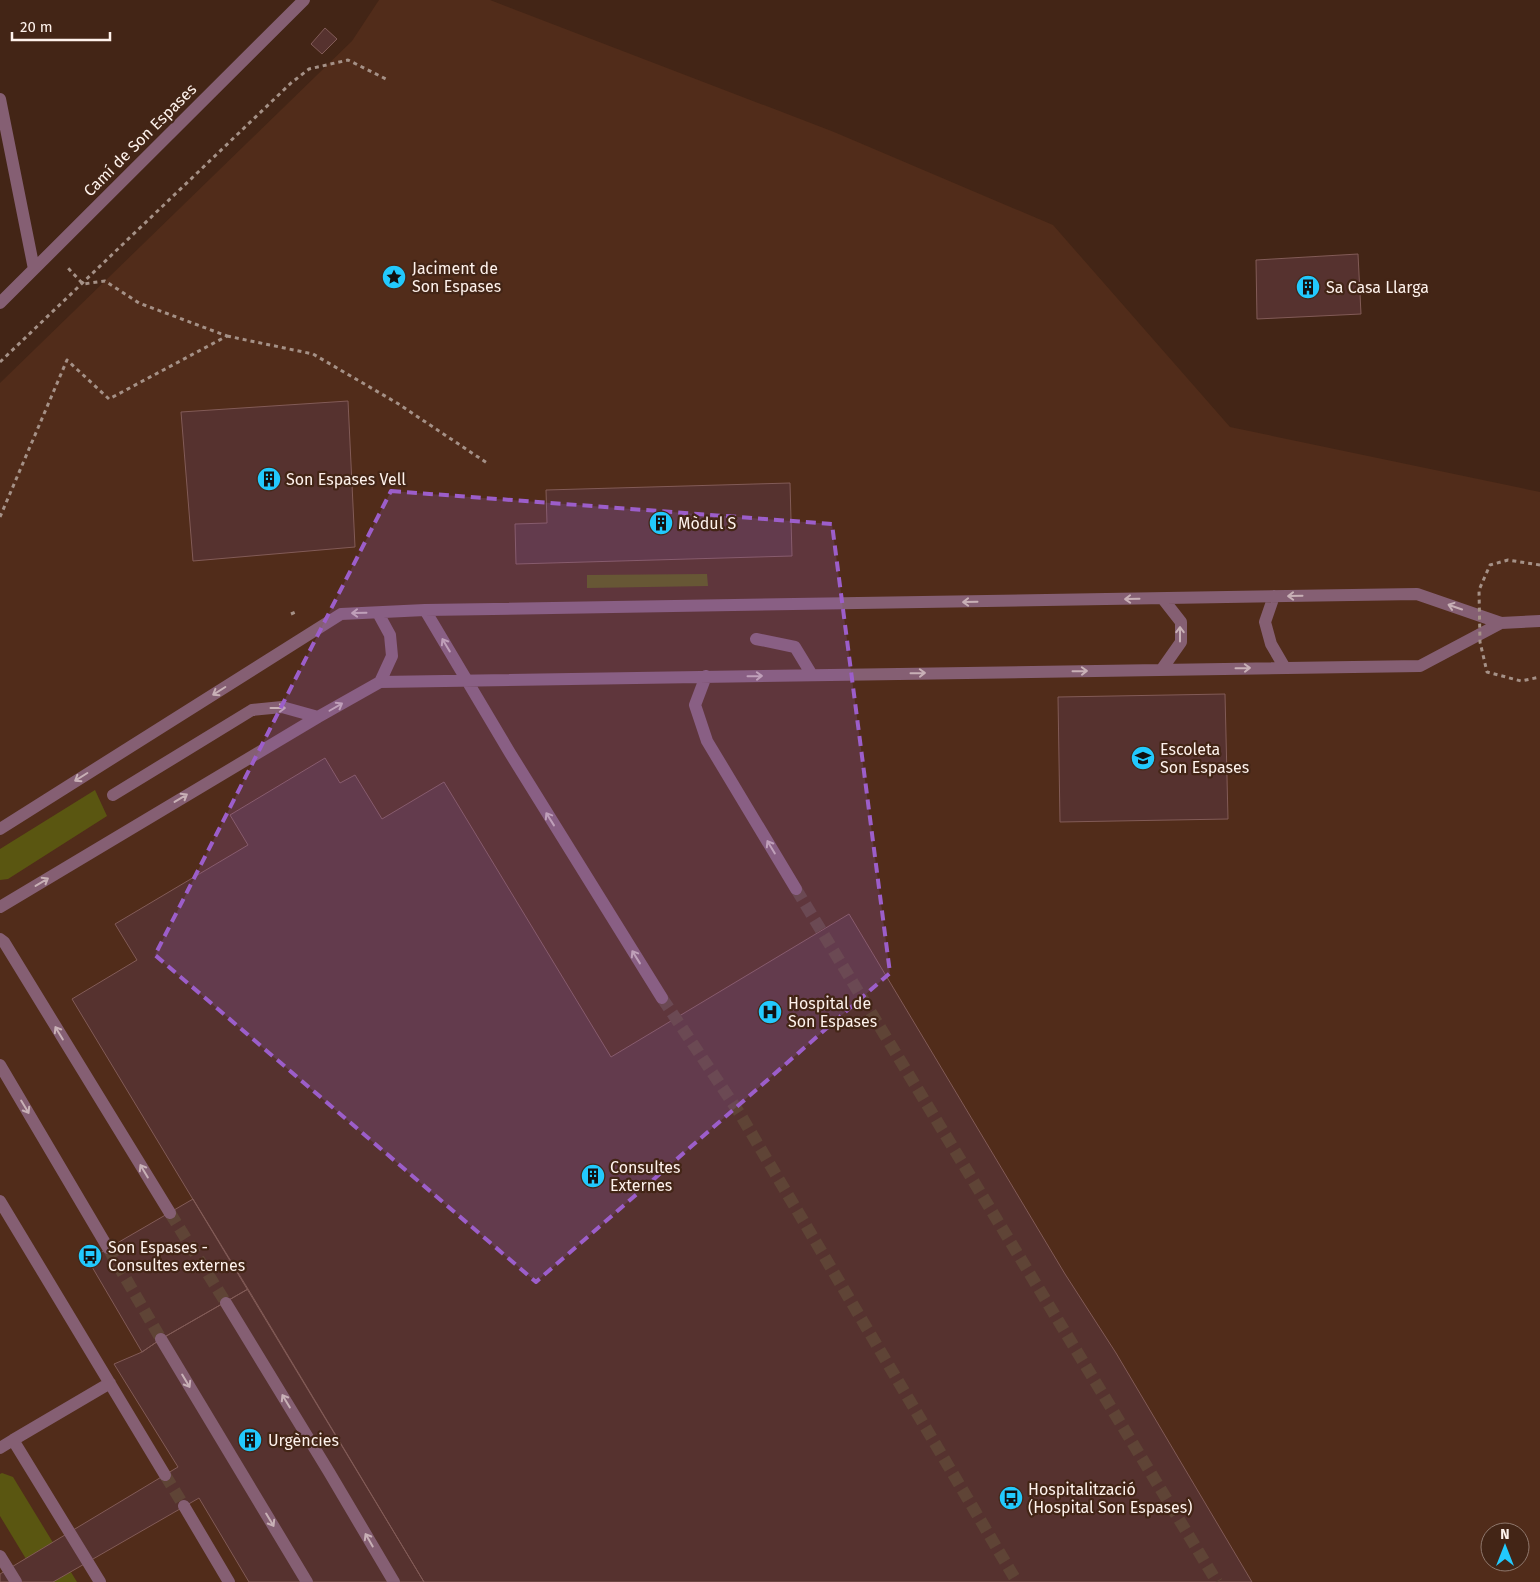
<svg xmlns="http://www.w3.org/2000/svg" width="1540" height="1582" font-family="'Fira Sans',sans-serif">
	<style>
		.built { fill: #512c1a; fill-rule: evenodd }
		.green { fill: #5a5611 }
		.building { fill: #56322f; stroke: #825b57 }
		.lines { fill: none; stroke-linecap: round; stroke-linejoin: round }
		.minor-tunnel { stroke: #5f4436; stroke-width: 12; stroke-dasharray: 12 6; stroke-linecap: butt }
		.path { stroke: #a59187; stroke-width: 3; stroke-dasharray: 4 4; stroke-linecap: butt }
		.minor { stroke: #855f73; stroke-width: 12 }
		.path-bridge { stroke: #a59187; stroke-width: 3; stroke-dasharray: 4 4; stroke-linecap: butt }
		.oneway { stroke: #c8b0b6 }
		.marked { fill: #9c5eca; fill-opacity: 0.2; stroke: #9c5eca; stroke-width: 4; stroke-dasharray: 10 6; stroke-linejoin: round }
		.labels { text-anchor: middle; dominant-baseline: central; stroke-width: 4.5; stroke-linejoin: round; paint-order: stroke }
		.street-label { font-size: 16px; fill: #fef2ec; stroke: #432516 }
		.poi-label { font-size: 16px; fill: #fef2ec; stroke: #432516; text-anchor: start }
	</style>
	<rect width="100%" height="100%" fill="#432516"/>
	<path class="built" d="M379 0H490L834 132 1053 225 1230 427 1540 492V1582H0V383L352 41ZM1490 1532H1520V1562H1490Z"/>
	<path class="green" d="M707 574 708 586 587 588V575Z
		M95 790 107 816 8 879 0 880V849Z
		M2 1473 13 1477 77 1582H40L0 1516V1474Z"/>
	<path class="building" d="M325 28 337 39 322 54 311 44Z
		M1358 254 1361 314 1257 319 1256 260Z
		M348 401 355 547 193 561 181 412Z
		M790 483 792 556 516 564 515 524 547 523 546 490Z
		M1225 694 1228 819 1060 822 1058 697Z
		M325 758 340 783 355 775 382 819 444 782 611 1057 849 914 1065 1274 1116 1353 1252 1582H424L72 999 137 960 115 924 248 845 230 815Z
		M193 1199 248 1289 161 1339 142 1352 88 1260Z
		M248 1289 424 1582H249L199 1498 53 1582H0V1574L178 1467 114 1364 142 1352 161 1339Z"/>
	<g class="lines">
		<path class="minor-tunnel" d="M796 889 1217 1582
			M662 998 740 1114 1017 1582
			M170 1213 226 1303
			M108 1248 161 1339
			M165 1475 184 1506"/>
		<path class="path" d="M227 336 313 354 397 403 487 463
			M0 362 291 83 309 69 348 60 388 80
			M0 517 67 360 109 399 227 336 139 303 105 281 83 284 67 267
			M291 614 298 611"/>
		<path class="minor" d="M0 99 34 269
			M0 303 304 0
			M1274 596 1265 622 1271 644 1285 668
			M425 610 510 753 662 998
			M378 613 390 635 392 656 380 682
			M756 639 795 647 812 675
			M1162 669 1181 642V622L1163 599
			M706 676 695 705 707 741 796 889
			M113 795 252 710 282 707 318 717
			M0 829 341 614 425 610 1417 594 1501 623 1540 621
			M0 907 318 717 380 682 1420 666 1501 623
			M0 939 4 942 170 1213
			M0 1065 108 1248
			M0 1201 165 1475
			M226 1303 329 1472 394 1582
			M161 1339 307 1582
			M13 1440 110 1383
			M0 1448 13 1440 100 1582
			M184 1506 229 1582
			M0 1556 16 1582"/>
		<path class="path-bridge" d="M1540 565 1508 560 1490 565 1479 590 1480 642 1487 672 1521 681 1540 677"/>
	</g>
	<defs><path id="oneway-shaft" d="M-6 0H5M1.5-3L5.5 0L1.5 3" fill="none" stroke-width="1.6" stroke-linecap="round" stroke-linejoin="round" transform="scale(1.25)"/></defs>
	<g class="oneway">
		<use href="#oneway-shaft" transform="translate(1295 596) rotate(179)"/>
		<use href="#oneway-shaft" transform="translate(1132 599) rotate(179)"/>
		<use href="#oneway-shaft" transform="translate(970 602) rotate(179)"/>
		<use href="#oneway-shaft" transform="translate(1455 607) rotate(-161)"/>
		<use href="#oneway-shaft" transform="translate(359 613) rotate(179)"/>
		<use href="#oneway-shaft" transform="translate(1180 634) rotate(-90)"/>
		<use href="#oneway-shaft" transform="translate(446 645) rotate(-121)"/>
		<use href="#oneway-shaft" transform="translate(1243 668) rotate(-1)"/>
		<use href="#oneway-shaft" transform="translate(1080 671) rotate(-1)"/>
		<use href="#oneway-shaft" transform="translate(918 673) rotate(-1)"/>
		<use href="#oneway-shaft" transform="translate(755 676) rotate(-1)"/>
		<use href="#oneway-shaft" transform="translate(219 691) rotate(148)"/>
		<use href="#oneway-shaft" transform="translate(336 707) rotate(-30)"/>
		<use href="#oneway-shaft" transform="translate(278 708)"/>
		<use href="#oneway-shaft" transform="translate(81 777) rotate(148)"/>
		<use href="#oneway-shaft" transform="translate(181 798) rotate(-31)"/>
		<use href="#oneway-shaft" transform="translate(550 819) rotate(-122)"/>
		<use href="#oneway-shaft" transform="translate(771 847) rotate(-121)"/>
		<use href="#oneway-shaft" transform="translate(42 882) rotate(-31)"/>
		<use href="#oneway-shaft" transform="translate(636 957) rotate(-122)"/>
		<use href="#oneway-shaft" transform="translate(59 1033) rotate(-121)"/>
		<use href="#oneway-shaft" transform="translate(25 1107) rotate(59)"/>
		<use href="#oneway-shaft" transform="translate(144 1171) rotate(-121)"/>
		<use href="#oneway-shaft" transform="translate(186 1381) rotate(59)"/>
		<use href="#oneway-shaft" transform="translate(286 1401) rotate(-121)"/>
		<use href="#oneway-shaft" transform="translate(270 1520) rotate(59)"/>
		<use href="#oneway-shaft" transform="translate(369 1540) rotate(-120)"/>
	</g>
	<path class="marked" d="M391 491 832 524 890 973 536 1282 155 955Z"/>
	<defs>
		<g id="sight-disc" transform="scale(1.25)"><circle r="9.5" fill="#22c9fd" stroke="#432516"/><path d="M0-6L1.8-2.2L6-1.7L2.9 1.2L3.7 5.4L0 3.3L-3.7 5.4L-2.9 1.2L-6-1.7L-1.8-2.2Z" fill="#111"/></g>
		<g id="building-disc" transform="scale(1.25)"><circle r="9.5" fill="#22c9fd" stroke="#432516"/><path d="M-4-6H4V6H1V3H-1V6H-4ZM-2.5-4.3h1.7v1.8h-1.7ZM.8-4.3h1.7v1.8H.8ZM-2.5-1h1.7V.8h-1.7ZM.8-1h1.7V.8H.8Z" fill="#111"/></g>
		<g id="school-disc" transform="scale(1.25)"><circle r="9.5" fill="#22c9fd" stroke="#432516"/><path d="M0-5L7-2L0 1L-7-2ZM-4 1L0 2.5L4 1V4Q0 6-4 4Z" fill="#111"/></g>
		<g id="hospital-disc" transform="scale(1.25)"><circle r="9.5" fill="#22c9fd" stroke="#432516"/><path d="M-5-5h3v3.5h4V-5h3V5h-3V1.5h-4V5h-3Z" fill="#111"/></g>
		<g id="bus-disc" transform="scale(1.25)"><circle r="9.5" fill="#22c9fd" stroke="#432516"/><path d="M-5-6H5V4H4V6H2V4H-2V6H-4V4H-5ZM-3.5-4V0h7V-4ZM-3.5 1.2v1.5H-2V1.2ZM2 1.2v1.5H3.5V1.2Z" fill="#111"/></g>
	</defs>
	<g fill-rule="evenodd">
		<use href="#sight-disc" x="394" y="277"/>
		<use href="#building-disc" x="1308" y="287"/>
		<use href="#building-disc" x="269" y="479"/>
		<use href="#building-disc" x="661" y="523"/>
		<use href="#school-disc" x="1143" y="758"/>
		<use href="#hospital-disc" x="770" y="1012"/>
		<use href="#building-disc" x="593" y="1176"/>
		<use href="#bus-disc" x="90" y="1256"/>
		<use href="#building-disc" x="250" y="1440"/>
		<use href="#bus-disc" x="1011" y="1498"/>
	</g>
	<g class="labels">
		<g class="street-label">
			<text transform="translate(140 140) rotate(-45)">Camí de Son Espases</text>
		</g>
		<g class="poi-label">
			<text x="412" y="268">Jaciment de<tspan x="412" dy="18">Son Espases</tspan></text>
			<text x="1326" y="287">Sa Casa Llarga</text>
			<text x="286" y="479">Son Espases Vell</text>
			<text x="678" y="523">Mòdul S</text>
			<text x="1160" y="749">Escoleta<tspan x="1160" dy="18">Son Espases</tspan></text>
			<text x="788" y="1003">Hospital de<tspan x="788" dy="18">Son Espases</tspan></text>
			<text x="610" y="1167">Consultes<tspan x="610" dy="18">Externes</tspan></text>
			<text x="108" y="1247">Son Espases -<tspan x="108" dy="18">Consultes externes</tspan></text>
			<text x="268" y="1440">Urgències</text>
			<text x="1028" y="1489">Hospitalització<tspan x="1028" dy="18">(Hospital Son Espases)</tspan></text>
		</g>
	</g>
	<g transform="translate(1505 1547)"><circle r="24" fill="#432516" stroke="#8e776c"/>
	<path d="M0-4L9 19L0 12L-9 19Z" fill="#22c9fd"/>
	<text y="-8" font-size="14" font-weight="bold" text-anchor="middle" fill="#fef2ec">N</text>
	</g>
	<path d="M12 32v8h98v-8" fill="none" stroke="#fef2ec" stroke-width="2.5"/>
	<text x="20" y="32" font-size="15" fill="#fef2ec" stroke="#432516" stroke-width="4" paint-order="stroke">20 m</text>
</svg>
